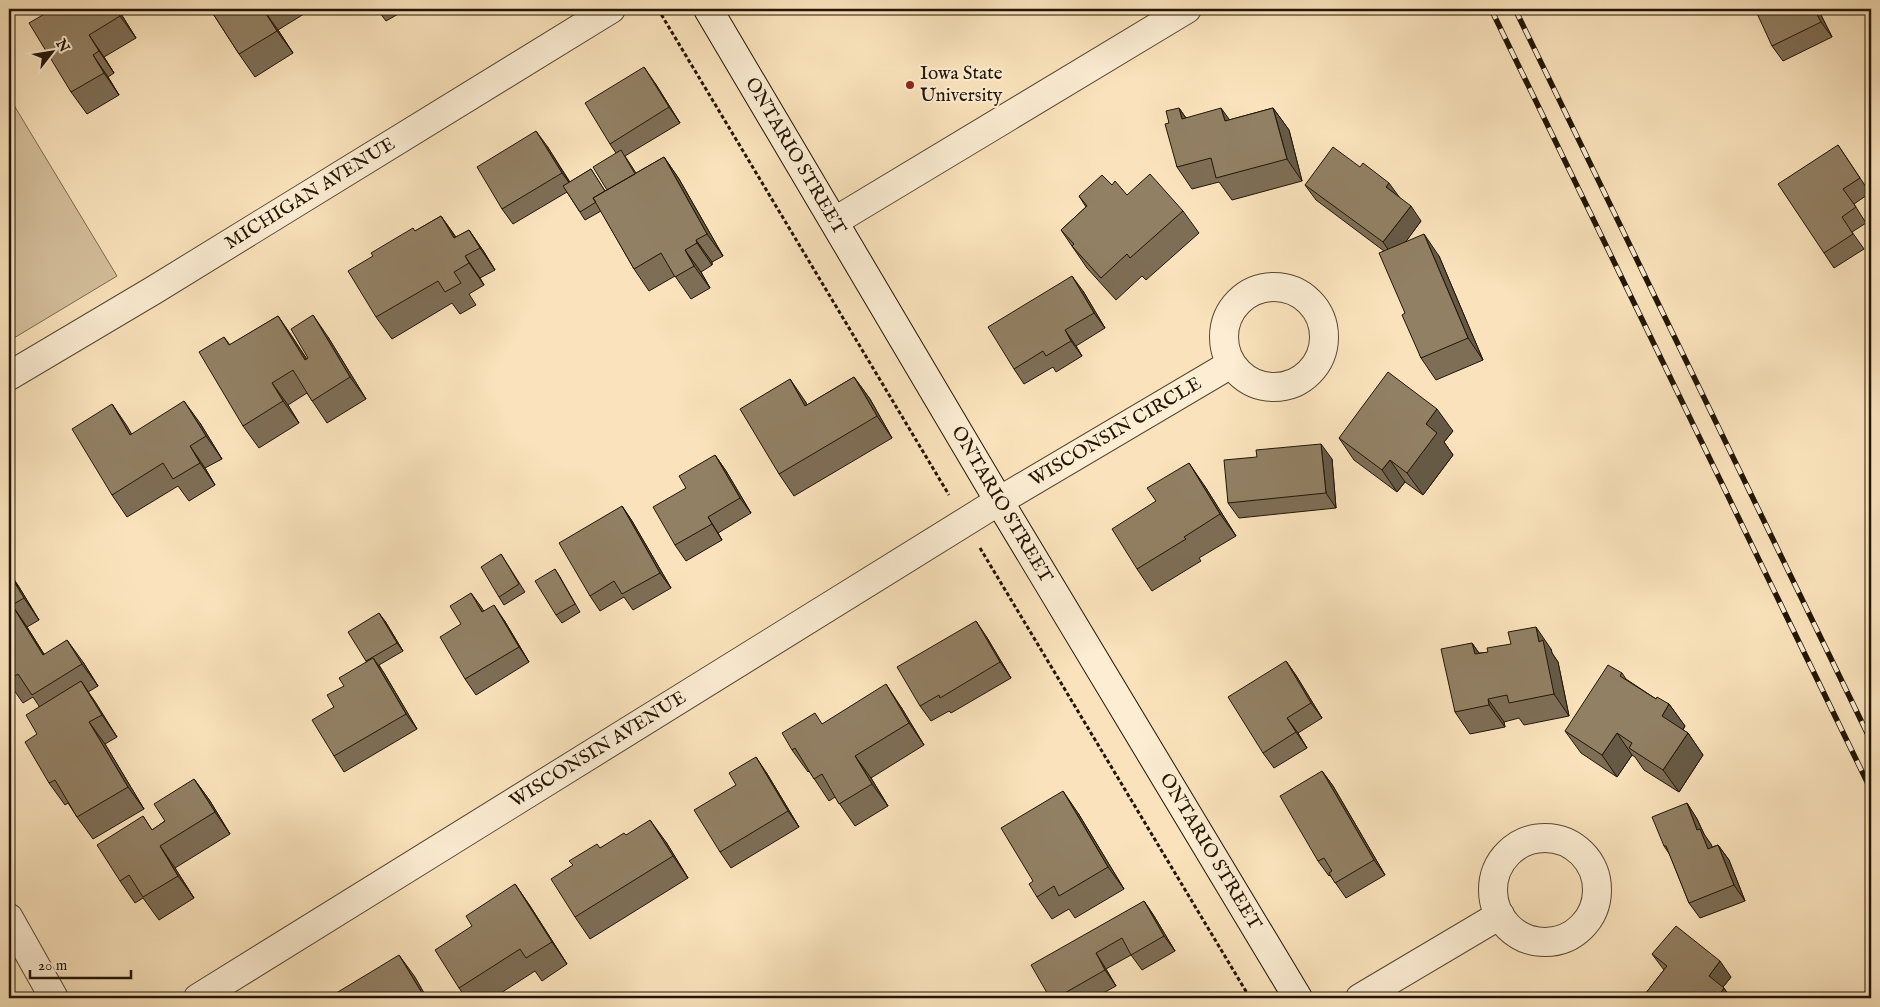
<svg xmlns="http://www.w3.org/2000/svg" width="1880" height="1007" font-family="'IM FELL English',serif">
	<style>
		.green { fill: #d5c09d; stroke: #7c6a50 }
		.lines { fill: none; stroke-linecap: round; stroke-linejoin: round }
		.minor-casing { stroke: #584832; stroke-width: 30 }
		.secondary-casing { stroke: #221504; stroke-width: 30 }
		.path { stroke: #221504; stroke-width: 3; stroke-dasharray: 4 2.5; stroke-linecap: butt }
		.minor { stroke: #fcedd3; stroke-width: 28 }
		.secondary { stroke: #fcedd3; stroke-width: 28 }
		.rail-casing { stroke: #221504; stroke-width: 5.5 }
		.rail { stroke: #fcedd3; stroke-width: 4; stroke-dasharray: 11; stroke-linecap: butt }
		.wall { fill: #7e6e56; stroke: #221504 }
		.shaded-wall { fill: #665a46; stroke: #221504 }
		.building { fill: #928064; stroke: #221504 }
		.poi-dot { fill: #8f2418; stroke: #fcedd3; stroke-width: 2 }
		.labels { text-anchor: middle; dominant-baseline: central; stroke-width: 4; stroke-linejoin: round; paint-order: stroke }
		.poi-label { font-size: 19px; fill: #221504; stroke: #fcedd3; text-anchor: start }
		.street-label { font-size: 19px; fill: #221504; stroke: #fcedd3 }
	</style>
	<rect width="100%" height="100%" fill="#fae3bc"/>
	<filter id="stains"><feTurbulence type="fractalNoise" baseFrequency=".004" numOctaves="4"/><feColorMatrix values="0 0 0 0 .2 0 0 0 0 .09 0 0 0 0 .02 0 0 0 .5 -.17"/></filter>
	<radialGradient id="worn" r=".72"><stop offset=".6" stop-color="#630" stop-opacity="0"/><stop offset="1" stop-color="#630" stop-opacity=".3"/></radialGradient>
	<path class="green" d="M9 97 117 276 9 341Z"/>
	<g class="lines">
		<g class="minor-casing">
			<g id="minor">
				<path d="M835 221 1187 9"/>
				<circle cx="1274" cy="337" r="50"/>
				<path id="s1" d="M9 376 154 290 611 9"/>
				<circle cx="1545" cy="890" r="52"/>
				<path d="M9 918 54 998"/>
				<path id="s2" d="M198 998 999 501 1231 364"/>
				<path d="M1360 998 1500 915"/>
			</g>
		</g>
		<g class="secondary-casing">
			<g id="secondary">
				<path id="s3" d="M708 9 999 501 1298 998"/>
			</g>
		</g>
		<path class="path" d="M658 9 949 495
			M980 548 1250 998"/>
		<use href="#minor" class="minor"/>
		<use href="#secondary" class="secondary"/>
		<g class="rail-casing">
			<path id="rail" d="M1491 9 1871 790
				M1515 9 1871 741"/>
		</g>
		<use href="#rail" class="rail"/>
	</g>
	<path class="wall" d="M53 9H118L136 38 104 57 114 73 108 77 119 95 87 114 71 92Z
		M210 9H312L278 30 293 53 255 77 239 54Z
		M377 9H407L386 21Z
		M1818 9 1832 37 1783 61 1772 46Z
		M655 83 680 123 625 156 636 173 664 157 679 179 723 256 712 262V265L701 272 710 288 691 299 675 276 649 291 634 269 601 211 585 220 567 192 513 224 502 209 547 146 570 182 591 169 605 191 607 190 616 153 610 144Z
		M1179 108 1186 118 1229 120 1273 108 1289 130 1302 181 1232 200 1219 182 1192 189 1177 167 1169 123Z
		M1838 145 1870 193 1854 204 1866 223 1852 232 1864 249 1834 268 1824 253Z
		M1112 185 1127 195 1183 211 1199 233 1146 280 1142 276 1116 300 1087 268 1061 230 1086 207 1079 196Z
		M1305 185 1399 197 1421 221 1406 241 1439 256 1483 360 1436 380 1421 358 1384 251 1316 200Z
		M441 216 456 237 469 230 484 252 495 270 480 278 484 285 469 294 476 305 460 314 452 303 392 339 376 317 415 231Z
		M1083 291 1105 328 1076 346 1082 356 1056 372 1053 367 1024 384 1014 369Z
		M278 316 293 338 307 359 328 337 366 399 327 423 307 393 288 405 299 423 259 448 243 426 224 337 230 345Z
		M854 377 870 399 892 438 794 496 779 474 805 401 807 405Z
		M112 404 131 434 200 423 222 459 205 468 215 485 189 501 178 486 127 517 112 495Z
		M1453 431 1444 442 1453 455 1423 495 1405 482 1397 492 1354 460 1339 438Z
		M715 455 726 471 751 513 718 533 722 540 686 561 675 545 686 488Z
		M1332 459 1336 508 1239 518 1228 503Z
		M1204 485 1236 536 1199 558 1201 561 1152 591 1137 569Z
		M622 506 632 521 671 588 633 610 624 597 600 611 590 596Z
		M501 554 525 592 504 605 499 597Z
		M555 569 560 577 580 612 562 623 556 615Z
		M9 572 19 587 39 620 27 627 44 654 83 662 98 686 88 692 117 737 105 744 144 809 93 839 77 817 68 803 65 805 49 783 37 734 39 706 33 697 23 703 9 683Z
		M484 611 504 620 529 662 476 695 465 679Z
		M385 621 403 651 379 665 384 673 417 729 344 772 334 756V707L344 686 366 662Z
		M986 636 1011 678 951 713 949 711 931 721 920 706Z
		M1472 643 1479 653 1551 649 1552 653 1558 662 1569 716 1524 725 1519 718 1504 722 1505 727 1470 734 1455 712Z
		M1286 661 1297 677 1322 718 1298 733 1307 748 1274 768 1263 753Z
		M1622 673 1626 679 1656 699 1669 704 1685 726 1683 730 1688 733 1703 755 1679 792 1644 770 1635 757 1632 755 1617 777 1581 753 1565 731Z
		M901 707 924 745 871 778 888 806 855 826 835 797 829 801 809 771 808 772 792 750 822 724Z
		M1322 771 1333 786 1385 875 1346 898 1330 875 1329 876 1318 861Z
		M766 772 799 827 731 868 720 852 736 785Z
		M194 779 210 801 230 834 175 868 194 898 159 920 143 898 135 903 120 881 143 816 152 830 165 821Z
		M1687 803 1697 819 1704 834 1712 847 1718 845 1729 860 1745 901 1700 918 1689 903 1670 855 1664 846Z
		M1078 813 1124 889 1075 918 1069 909 1052 919 1037 897 1033 881Z
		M626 835 666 842 688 878 590 939 575 917 600 848Z
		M515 884 530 906 567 964 542 981 535 971 493 998H466L459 988 472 926Z
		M1144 901 1154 916 1175 951 1142 970 1131 955 1106 969 1116 986 1094 998H1050Z
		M1652 954 1731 977 1723 987 1731 998H1642L1664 970Z"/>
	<path class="shaded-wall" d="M116 9H118L136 38 120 16Z
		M263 9 278 30 293 53 277 31Z
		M1814 9H1818L1832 37 1821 22Z
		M89 35 104 57 114 73 99 51Z
		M93 55 108 77 119 95 104 73Z
		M644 67 655 83 680 123 669 107Z
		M1179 108 1194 130 1182 119Z
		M1221 108 1237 130 1225 121Z
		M1273 108 1289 130 1302 181 1287 159Z
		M536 131 547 146 573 188 562 173Z
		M664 157 679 179 723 256 707 234Z
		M1389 183 1400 198 1386 187Z
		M1411 206 1421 221 1394 258 1383 242Z
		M441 216 456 238H454Z
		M469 230 484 252 495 270 480 248Z
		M1424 234 1439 256 1483 360 1468 338Z
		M696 240 712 262V265L697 243Z
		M685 250 701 272 710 288 694 266Z
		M465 256 480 278 484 285 469 263Z
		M1072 276 1083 291 1105 328 1094 313Z
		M313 315 328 337 366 399 350 377Z
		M278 316 293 338 321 382 305 360Z
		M1065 330 1076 346 1082 356 1071 341Z
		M854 377 870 399 892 438 877 416Z
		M790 379 805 401 821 428 805 406Z
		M272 383 288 405 299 423 283 401Z
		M184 401 200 423 222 459 206 436Z
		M112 404 127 426 145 457 130 435Z
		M1437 409 1453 431 1444 442 1453 455 1423 495 1407 473 1426 424Z
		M1321 444 1332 459 1336 508 1326 493Z
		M190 446 205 468 215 485 200 463Z
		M715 455 726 471 751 513 740 498Z
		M1390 460 1405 482 1397 492 1382 470Z
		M1189 463 1204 485 1236 536 1220 514Z
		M622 506 632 521 671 588 660 573Z
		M708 517 718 533 722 540 712 524Z
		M9 572 19 587 39 620 24 598Z
		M471 593 482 608 493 627 482 612Z
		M12 605 27 627 58 677 43 655Z
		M494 605 504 620 529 662 519 647Z
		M379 613 385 621 403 651 397 643Z
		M976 621 986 636 1011 678 1000 662Z
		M1536 627 1551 649 1552 653 1558 662 1569 716 1554 694 1539 642Z
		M67 640 83 662 98 686 82 664Z
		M1472 643 1487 665 1475 654Z
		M373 658 384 673 417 729 406 714Z
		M1286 661 1297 677 1322 718 1311 703Z
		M81 681 96 703 117 737 102 715Z
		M886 684 901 707 924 745 909 723Z
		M1488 699 1504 722 1505 727 1489 705Z
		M1669 704 1685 726 1677 738 1662 716Z
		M1287 718 1298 733 1307 748 1296 732Z
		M89 722 105 744 144 809 128 787Z
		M1617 733 1632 755 1617 777 1602 755Z
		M1688 733 1703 755 1679 792 1663 770Z
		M855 756 871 778 888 806 872 784Z
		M756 757 766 772 799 827 788 811Z
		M1322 771 1333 786 1385 875 1374 860Z
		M194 779 210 801 230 834 215 812Z
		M1063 791 1078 813 1124 889 1108 867Z
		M1687 803 1697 819 1704 834 1711 844 1719 864 1708 849 1697 830Z
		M650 820 666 842 688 878 673 856Z
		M1718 845 1729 860 1745 901 1734 885Z
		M160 846 175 868 194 898 178 876Z
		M515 884 530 906 567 964 552 942Z
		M1144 901 1154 916 1175 951 1164 936Z
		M1096 953 1106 969 1116 986 1105 970Z
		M399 955 415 977 427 998H425Z
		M1720 961 1731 977 1720 991 1709 976Z
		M1724 988 1731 998H1717Z
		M1695 992 1699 998H1691Z"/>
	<path class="building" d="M53 9H116L120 16 89 35 99 51 93 55 104 73 71 92 29 23Z
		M210 9H263L277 31 239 54Z
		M1755 9H1814L1821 22 1772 46Z
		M644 67 669 107 610 144 585 103Z
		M1179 108 1182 119 1221 108 1225 121 1273 108 1287 159 1216 178 1211 158 1177 167 1165 124 1169 123 1166 111Z
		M536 131 562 173 502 209 477 167Z
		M1838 145 1860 178 1843 189 1856 207 1842 217 1853 234 1824 253 1778 184Z
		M1333 147 1360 167 1363 163 1389 183 1386 187 1411 206 1383 242 1305 185Z
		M621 150 635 174 607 190 593 167Z
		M664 157 707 234 696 240 697 243 685 250 694 266 675 277 661 253 634 269 593 198Z
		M591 169 605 191 593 198 596 202 580 212 563 186Z
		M1150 174 1183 211 1130 258 1127 254 1101 278 1072 246 1074 244 1061 230 1087 206 1079 196 1102 175 1112 185 1115 181 1127 195Z
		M441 216 454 238 469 230 480 248 465 256 469 263 454 272 461 283 445 292 438 281 376 317 348 271 373 256 371 253 413 228 415 231Z
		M1424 234 1468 338 1421 358 1402 315 1405 313 1379 253Z
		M1072 276 1094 313 1065 330 1071 341 1046 356 1043 351 1014 369 988 327Z
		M313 315 350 377 312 401 293 370 272 383 283 401 243 426 199 352 224 337 229 345 278 316 305 360 308 358 291 329Z
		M1388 372 1437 409 1426 424 1437 433 1407 473 1390 460 1382 470 1339 438Z
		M854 377 877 416 779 474 740 409 790 379 805 406Z
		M184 401 206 436 190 446 200 463 173 479 163 463 112 495 72 429 112 404 130 435Z
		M1321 444 1326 493 1228 503 1224 460 1257 457 1256 450Z
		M715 455 740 498 708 517 712 524 675 545 653 507 686 488 679 476Z
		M1189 463 1220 514 1184 537 1186 539 1137 569 1112 529 1156 501 1147 488Z
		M622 506 660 573 622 594 614 581 590 596 559 543Z
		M501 554 519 584 499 597 481 567Z
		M555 569 575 604 556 615 535 581Z
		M9 573 24 598 12 605 43 655 67 640 82 664 32 695 18 674 9 680Z
		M471 593 482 612 494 605 519 647 465 679 440 637 461 624 450 606Z
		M379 613 397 643 366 661 348 632Z
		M976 621 1000 662 940 698 939 695 920 706 897 667Z
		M1536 627 1539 642 1543 640 1554 694 1509 703 1507 695 1488 699 1489 705 1455 712 1441 649 1472 643 1475 654 1488 652 1487 648 1511 644 1508 632Z
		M373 658 406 714 334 756 312 720 334 707 327 695 344 686 339 678Z
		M1286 661 1311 703 1287 718 1296 732 1263 753 1228 697Z
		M1608 665 1622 673 1620 676 1656 699 1657 697 1669 704 1662 716 1688 733 1663 770 1629 748 1632 743 1617 733 1602 755 1565 731Z
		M81 681 102 715 89 722 128 787 77 817 55 780 49 783 25 742 37 734 26 715Z
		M886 684 909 723 855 756 872 784 839 804 822 774 814 779 795 748 792 750 782 733 815 713 822 724Z
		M756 757 788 811 720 852 694 810 736 785 729 773Z
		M1322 771 1374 860 1335 883 1329 873 1332 871 1324 858 1318 861 1280 796Z
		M194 779 215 812 160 846 178 876 143 897 129 875 120 881 97 845 143 816 152 830 165 821 154 804Z
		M1063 791 1108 867 1059 896 1054 886 1037 897 1029 884 1033 881 1001 828Z
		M1687 803 1697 830 1700 829 1708 849 1718 845 1734 885 1689 903 1666 846H1664L1652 817Z
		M650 820 673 856 575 917 551 879 573 865 569 861 597 844 600 848 624 833 626 835Z
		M515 884 552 942 526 958 520 949 459 988 435 950 472 926 466 916Z
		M1144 901 1164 936 1131 955 1122 938 1096 953 1105 970 1056 998H1050L1031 965Z
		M1676 926 1720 961 1709 976 1724 988 1717 998H1703L1695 992 1691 998H1642L1667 966 1652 954Z
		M399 955 425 998H328Z"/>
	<circle class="poi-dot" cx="910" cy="85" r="5"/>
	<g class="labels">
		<g class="poi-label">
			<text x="920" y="74">Iowa State<tspan x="920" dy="22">University</tspan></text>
		</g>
		<g class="street-label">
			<text stroke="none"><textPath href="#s3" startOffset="171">ONTARIO STREET</textPath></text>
			<text stroke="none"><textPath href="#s1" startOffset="352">MICHIGAN AVENUE</textPath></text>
			<text stroke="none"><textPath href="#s2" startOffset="1078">WISCONSIN CIRCLE</textPath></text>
			<text stroke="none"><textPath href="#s3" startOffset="576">ONTARIO STREET</textPath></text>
			<text stroke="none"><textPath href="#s2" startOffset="471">WISCONSIN AVENUE</textPath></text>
			<text stroke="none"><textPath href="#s3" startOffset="981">ONTARIO STREET</textPath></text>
		</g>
	</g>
	<rect width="1880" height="1007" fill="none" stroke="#fae3bc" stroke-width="30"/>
	<rect x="10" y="10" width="1860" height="987" fill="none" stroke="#221504" stroke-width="2.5"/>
	<rect x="15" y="15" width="1850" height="977" fill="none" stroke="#221504"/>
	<g transform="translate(52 52) rotate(59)" stroke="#fcedd3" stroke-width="4" paint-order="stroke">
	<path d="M0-4L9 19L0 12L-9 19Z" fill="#221504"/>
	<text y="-8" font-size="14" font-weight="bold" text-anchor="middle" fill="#221504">N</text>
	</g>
	<path d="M30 970v8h101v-8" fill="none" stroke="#221504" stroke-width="2.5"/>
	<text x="38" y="970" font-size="15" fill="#221504" stroke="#fcedd3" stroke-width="4" paint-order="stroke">20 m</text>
	<rect width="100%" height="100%" filter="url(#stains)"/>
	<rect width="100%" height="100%" fill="url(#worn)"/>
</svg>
